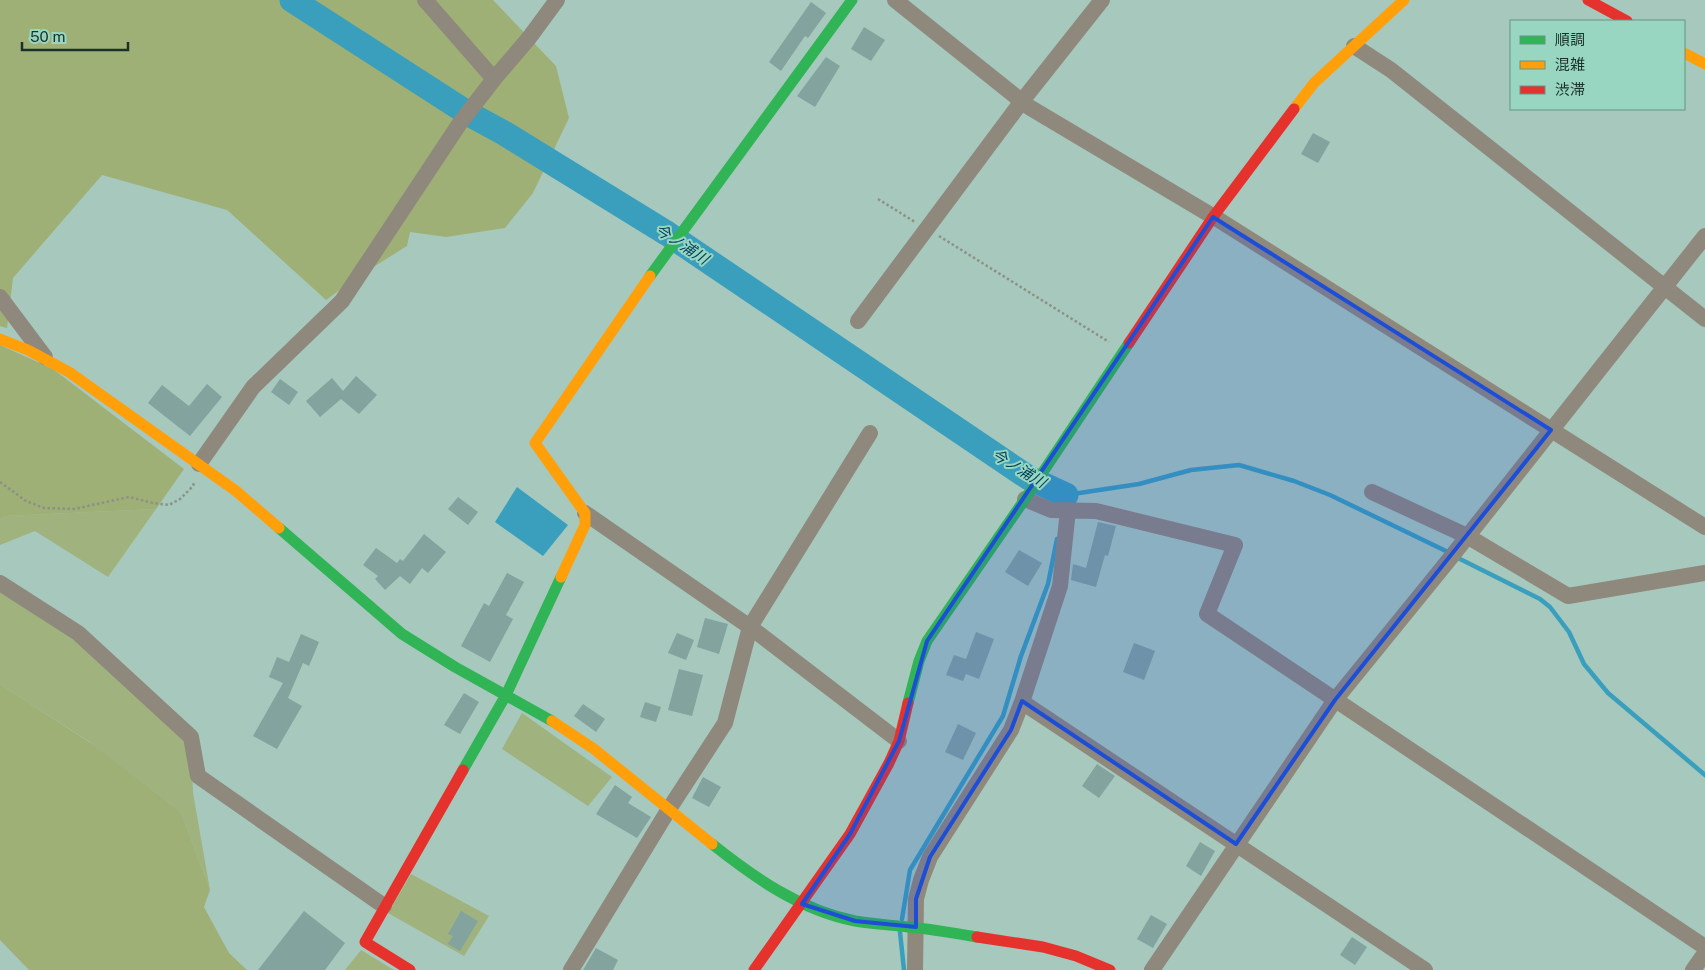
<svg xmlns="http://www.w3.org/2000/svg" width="1705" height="970" font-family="'Public Sans','Noto Sans JP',sans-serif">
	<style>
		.green { fill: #a0b27d }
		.forest { fill: #9fb076 }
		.water { fill: #399fbd }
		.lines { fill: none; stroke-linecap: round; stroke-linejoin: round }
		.stream { stroke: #399fbd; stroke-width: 4.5 }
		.river { stroke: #399fbd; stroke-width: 25 }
		.building { fill: #82a39e }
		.path { stroke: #8c9186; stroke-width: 2.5; stroke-dasharray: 2.5 2.5; stroke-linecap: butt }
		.street { stroke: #8f887c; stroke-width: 16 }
		.fast { stroke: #30b455; stroke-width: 11 }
		.slow { stroke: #ff9f0a; stroke-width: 11 }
		.jam { stroke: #e5322d; stroke-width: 11 }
		.marked { fill: #1d4ed8; fill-opacity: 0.2; stroke: #1d4ed8; stroke-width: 4; stroke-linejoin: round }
		.labels { text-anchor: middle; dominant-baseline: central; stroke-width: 4; stroke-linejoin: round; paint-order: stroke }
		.water-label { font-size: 15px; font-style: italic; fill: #01425c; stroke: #99d6c2 }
	</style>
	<rect width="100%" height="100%" fill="#a7c8bd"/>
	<path class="green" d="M156 509 108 577 35 531 0 545V519L6 516Z
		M0 583 78 633 191 737 193 793 210 890 181 812 88 741 0 684Z
		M522 713 612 777 588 806 502 749Z
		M411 874 489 916 464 956 388 913Z
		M361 950 394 970H345Z"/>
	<path class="forest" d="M0 0H493L556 66 569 118 533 193 505 228 446 237 410 232 407 246 359 276 326 300 227 210 102 175 13 278 7 328 0 326Z
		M0 345 53 369 184 469 156 509 6 516 0 519Z
		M0 684 95 746 181 812 210 890 204 907 229 953 247 970H29L0 940Z"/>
	<path class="water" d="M517 487 568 525 543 556 495 522Z"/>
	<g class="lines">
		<path class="stream" d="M1064 507 1066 495 1139 484 1191 470 1239 465 1294 481 1330 495 1450 553
			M1456 557 1540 599 1550 607 1569 632 1584 664 1608 693 1705 775
			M902 919 910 870 1003 716 1021 656 1048 584 1057 539
			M900 932 904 970"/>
		<path class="river" d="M292 0 469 114 504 133 668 234 1029 478 1066 495"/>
	</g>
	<path class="building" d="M811 2 826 13 808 38 805 36 781 71 769 62Z
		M864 27 885 40 871 61 851 49Z
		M826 57 840 66 815 107 797 96Z
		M1313 133 1330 142 1318 163 1301 154Z
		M356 376 377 395 359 414 341 399 320 417 306 401 332 378 343 391Z
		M280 379 298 392 289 405 271 392Z
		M207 384 222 397 190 436 148 403 162 385 189 406Z
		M458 497 478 512 468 525 448 509Z
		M1098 522 1116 526 1108 556 1105 555 1096 587 1071 580 1073 564 1086 568Z
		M424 534 446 552 428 573 422 568 410 584 400 576 385 590 375 579 378 576 363 565 376 548 397 563 400 559 403 561Z
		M1019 550 1042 563 1028 586 1005 572Z
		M507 573 524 582 506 615 513 619 490 662 461 646 484 603 489 606Z
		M705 618 728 624 719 654 697 647Z
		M976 632 994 639 979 679 966 674 963 681 946 675 954 655 966 659Z
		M677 633 694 640 686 660 668 653Z
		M301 634 319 642 309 666 303 663 288 698 302 706 277 749 253 736 283 683 269 677 277 657 289 662Z
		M1134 643 1155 651 1144 680 1123 672Z
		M679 669 703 675 692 716 668 710Z
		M464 693 479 702 460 734 444 725Z
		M645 702 661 707 656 722 640 717Z
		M583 704 605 719 596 732 574 716Z
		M958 724 976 733 963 760 945 752Z
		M1097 764 1115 776 1099 798 1082 786Z
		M703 777 721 787 709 807 692 798Z
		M615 785 632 797 628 803 651 817 637 838 596 814Z
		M1200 842 1215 851 1201 876 1186 866Z
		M304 911 345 943 325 970H258Z
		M461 911 478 921 460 951 448 944 453 936 448 934Z
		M1151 915 1167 924 1153 948 1137 939Z
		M1352 937 1367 947 1355 965 1340 955Z
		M596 948 618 960 613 970H583Z"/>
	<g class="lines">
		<path class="path" d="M878 199 915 222
			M939 236 1109 342
			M0 482 26 501 44 508 74 509 129 497 153 503 169 505 180 499 193 486 194 483"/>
		<path class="street" d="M425 0 494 79
			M895 0 1029 107 1219 220 1705 527
			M1354 46 1391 70 1705 319
			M0 297 45 357
			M858 321 1022 101 1102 0
			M199 464 253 387 342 301 460 123 494 79 529 38 557 0
			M1372 492 1467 536 1568 596 1705 573
			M1025 499 1051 510 1096 511 1235 545 1207 614 1705 947
			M585 513 750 627 899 741
			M0 583 78 633 191 737 198 776 384 906
			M1022 702 1425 970
			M571 970 669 809 725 723 750 627 870 433
			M915 970 916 899 921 880 930 857 1011 730 1022 702 1060 586 1068 510
			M1152 970 1335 700 1448 561 1705 236
			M1693 970 1705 953"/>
		<path class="fast" d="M650 276 852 0
			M279 528 402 634 455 667 552 721
			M908 703 919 661 927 641 1025 499 1129 343
			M463 770 506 695 561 577
			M712 844C755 878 800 910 855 921 873 924 891 925 908 927 931 929 954 933 977 937"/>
		<path class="slow" d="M1684 53 1705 64
			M1294 109 1314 83 1404 0
			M0 339 28 350 69 372 236 491 279 528
			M561 577 585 525V513L535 443 650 276
			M552 721 594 749 712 844"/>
		<path class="jam" d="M1588 0 1627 21
			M1129 343 1213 217 1294 109
			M977 937 1043 947 1076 956 1110 970
			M410 970 365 942 463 770
			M754 970 850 834 889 763 899 741 908 703"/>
	</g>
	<path class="marked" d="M1213 217 1551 430 1335 700 1236 844 1022 701 1011 730 930 857 916 899V927L855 921 802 904 850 834 899 741 927 641Z"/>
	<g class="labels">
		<g class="water-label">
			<text transform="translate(682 244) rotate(33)">今ノ浦川</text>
			<text transform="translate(1019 468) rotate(31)">今ノ浦川</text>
		</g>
	</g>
	<rect x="1510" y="20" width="175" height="90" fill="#99d6c2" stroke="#659485"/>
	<rect x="1520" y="36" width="25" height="8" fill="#30b455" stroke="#659485"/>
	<text x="1555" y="45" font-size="15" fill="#183129">順調</text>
	<rect x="1520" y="61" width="25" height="8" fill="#ff9f0a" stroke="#659485"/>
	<text x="1555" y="70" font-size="15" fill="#183129">混雑</text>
	<rect x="1520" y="86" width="25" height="8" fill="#e5322d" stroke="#659485"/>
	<text x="1555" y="95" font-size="15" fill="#183129">渋滞</text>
	<path d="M22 42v8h106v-8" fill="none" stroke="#183129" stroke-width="2.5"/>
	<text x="30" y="42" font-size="15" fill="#183129" stroke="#99d6c2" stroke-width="4" paint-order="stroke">50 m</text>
</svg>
